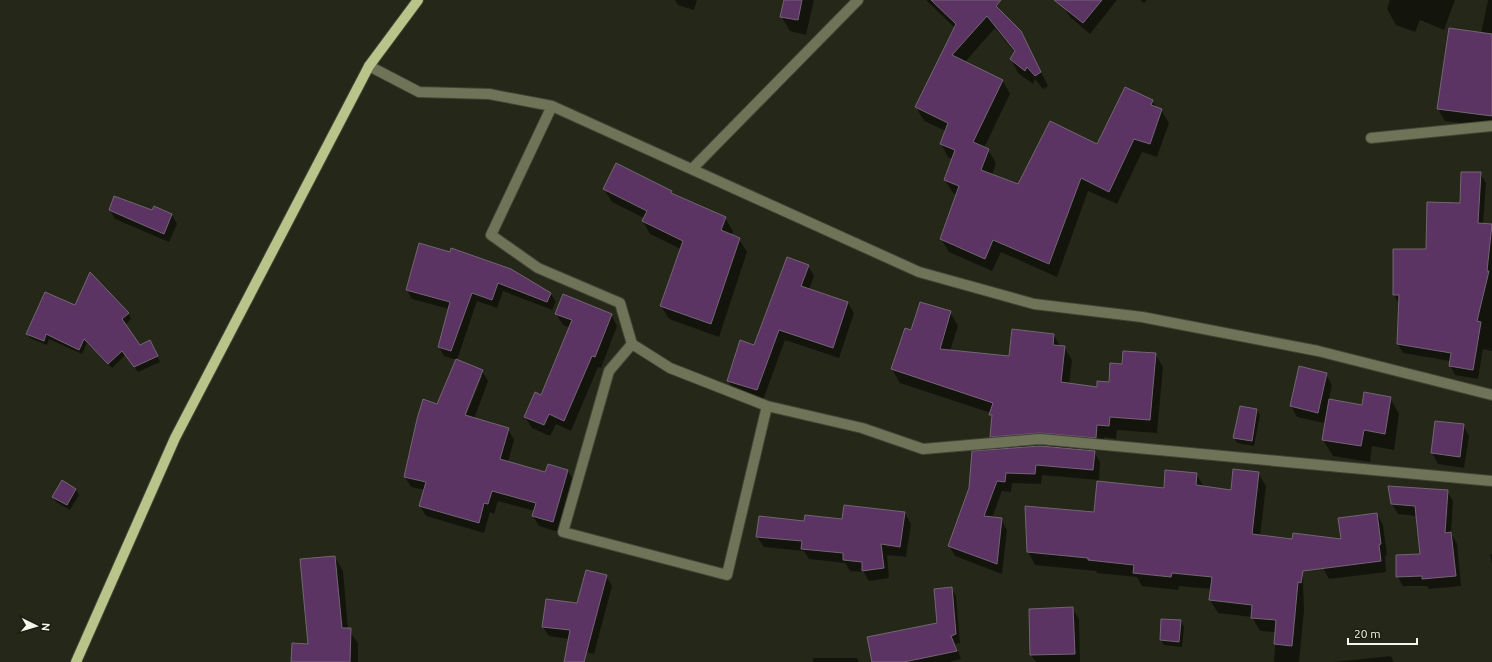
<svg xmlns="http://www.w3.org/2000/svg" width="1492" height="662" font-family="Ubuntu,sans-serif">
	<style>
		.shadow { fill: #0007; fill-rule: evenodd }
		.building { fill: #5c3463; stroke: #726574 }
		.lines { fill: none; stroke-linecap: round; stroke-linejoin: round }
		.minor-casing { stroke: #424536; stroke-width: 12 }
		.primary-casing { stroke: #424536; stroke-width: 12 }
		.minor { stroke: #6f7459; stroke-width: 10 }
		.primary { stroke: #b9c48b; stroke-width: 10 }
	</style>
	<rect width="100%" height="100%" fill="#252818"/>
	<path class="shadow" d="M675 0H697L694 10 678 5Z
		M785 0H814L806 35 790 31 781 16Z
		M926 0H991L1021 31 1048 86 1043 89 1035 79 1033 84 1018 73 1011 59 1015 53 995 28 965 62 1003 81 1010 94 984 148 988 150 996 163 992 175 1019 185 1097 146 1152 101 1157 108 1161 110 1169 123 1157 157 1142 152 1117 204 1088 191 1057 277 1001 252 992 271 949 252 941 239 957 195 953 193 945 180 953 159 948 157 941 144 946 131 924 121 916 107 955 28Z
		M1069 0H1117L1090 34 1070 17 1063 6Z
		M1140 0H1147L1144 3Z
		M1390 0H1455L1444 30 1420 20 1415 32 1396 25 1387 9Z
		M1488 0H1492V127L1445 121 1438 109 1481 34Z
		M1480 173 1486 183 1483 224 1492 226V351L1483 349 1478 379 1455 375 1450 365V361L1403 353 1398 344 1399 304 1394 295 1461 204Z
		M604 189 671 192 673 194 725 218 733 231 731 236 739 239 747 252 719 337 669 319 661 306 681 249 650 234 643 221 644 218 612 202Z
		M154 208 172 215 177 224 169 242 115 219 110 210 153 211Z
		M420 245 551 294 556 302 552 310 503 291 497 308 477 301 457 360 444 356 439 347 449 309 412 299 407 290Z
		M808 266 814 276 809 290 848 303 854 313 839 358 785 340 763 400 734 391 728 381 755 346Z
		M76 307 128 313 131 319 125 325 139 346 153 347 160 362 138 372 125 355 112 368 87 343 82 354 49 339 47 345 30 338 27 333Z
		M950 312 958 326 950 351 1010 357 1054 335 1060 346 1064 347 1072 360 1069 385 1097 388 1110 383 1122 365 1155 354 1163 367 1157 433 1117 430 1116 439 1104 437 1103 451 1093 450 1100 462 1099 480 1042 475 1041 484 1012 483 1011 492 1002 491 992 518 1001 519 1007 530 1002 574 955 556 949 545 998 450 991 437 992 418 991 413 900 383 892 369 912 332Z
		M556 314H611L617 326 601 368 598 367 571 431 556 424 550 436 532 428 525 417 542 396 570 328 563 325Z
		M482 371 488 381 474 419 508 429 514 440 508 462 546 473 548 465 568 471 574 481 559 532 539 526 533 516 535 511 498 501 494 514 490 512 484 533 426 516 420 506 425 490 411 487 405 477 438 405ZM479 376H482L464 420H462Z
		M1326 374 1332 385 1329 400 1363 406 1390 398 1399 414 1394 450 1372 446 1370 462 1333 456 1323 440 1327 414 1326 413 1324 423 1297 417 1291 406Z
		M1257 410 1260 415 1254 446 1237 443 1234 438Z
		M1436 422 1463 425 1469 436 1464 468 1438 464 1432 453Z
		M1258 473 1266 486 1260 536 1302 554 1304 610 1299 662H1274L1276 632 1260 631 1252 617 1218 613 1210 600 1212 589 1179 586 1178 590 1142 586 1137 577 1097 573 1096 571 1035 565 1028 552 1094 513 1164 489 1196 474 1204 487 1232 491Z
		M62 481 76 490 79 495 70 510 56 502 53 497Z
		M1390 487 1447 491 1453 501 1451 534 1457 543 1461 586 1429 589 1427 586H1403L1397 576 1421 555 1417 516 1398 514 1392 504Z
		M845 506 905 513 911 524 906 557 887 555 889 578 869 581 864 572 850 571 845 563 809 559 804 551 764 547 757 537 805 522 843 520Z
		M1377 514 1383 525 1387 555 1385 556 1386 572 1329 579 1323 568 1342 540Z
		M1490 554H1492V564Z
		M335 557 343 571 348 629 358 643V662H292L309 645Z
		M606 576 612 586 594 654 574 649 569 639 549 636 543 627 578 604Z
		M951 588 956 596 960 643 955 644 961 659 949 662H885L938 623Z
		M1072 608 1079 619 1080 662H1036L1031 655Z
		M1181 621 1184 627 1182 647 1164 645 1161 640Z
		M1391 656 1394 662H1333Z
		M813 658H857L859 662H813Z"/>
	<path class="building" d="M784 0H802L798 20 780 17Z
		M931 0H1001L996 6 1021 31 1041 72 1035 76 1027 67 1025 71 1010 59 1015 51 987 16 952 55 1003 80 973 142 989 149 981 170 1018 184 1050 121 1097 144 1125 87 1153 100 1151 105 1162 109 1150 144 1134 139 1109 192 1081 178 1049 264 993 240 985 259 940 239 959 186 944 180 955 150 940 144 948 123 915 107 956 24Z
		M1054 0H1102L1083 23Z
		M1449 28 1492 34V116L1437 109Z
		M616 163 672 191 671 193 726 217 721 230 740 238 711 324 660 306 683 241 642 221 647 211 603 189Z
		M1461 172H1481L1478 223 1492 224 1487 271H1489L1477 321 1481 322 1473 370 1449 366 1451 353 1397 344 1399 295H1393V249H1426L1427 202 1460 203Z
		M114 196 152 210 154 206 172 214 164 234 109 210Z
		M419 243 450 252 451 248 511 269 551 293 547 302 498 283 492 300 472 293 451 351 438 347 450 302 406 290Z
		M787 257 809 265 801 286 848 302 833 348 779 330 757 390 727 381 740 340 754 345Z
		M90 272 129 313 122 319 140 345 150 340 158 356 134 367 122 351 108 364 84 339 79 350 46 334 44 341 26 334 45 292 75 305Z
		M563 294 612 314 595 357 592 356 564 421 549 414 544 425 524 417 535 392 541 395 572 320 555 314Z
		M920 302 951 311 940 349 1009 356 1012 329 1054 334 1053 345 1065 346 1061 382 1097 387V381L1109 382 1110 363 1122 364 1123 351 1156 353 1150 420 1110 417 1109 426 1097 425 1096 438 1040 433 990 437 992 415H989L993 403 891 369 905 328 911 330Z
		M456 359 483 370 465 415 509 428 500 459 545 472 548 464 568 470 553 522 532 516 536 503 492 491 488 504 484 503 479 523 419 506 426 482 404 477 417 419 423 399 437 404Z
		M1299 366 1327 373 1318 413 1290 406Z
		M1364 392 1391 397 1385 434 1364 430 1361 446 1322 440 1329 399 1362 405Z
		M1240 406 1257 409 1252 441 1233 438Z
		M1435 421 1464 424 1460 457 1431 453Z
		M1040 446 1095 451 1093 470 1036 465 1035 474 1006 473 1005 482 997 481 984 516 1002 518 997 564 948 546 969 488 972 451Z
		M1233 469 1259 472 1252 534 1292 539 1293 533 1341 539 1338 518 1377 513 1381 544 1379 545 1381 561 1303 571 1301 583 1298 582 1292 646 1274 644 1276 620 1251 618 1252 605 1209 600 1212 577 1172 573 1171 577 1133 573 1134 565 1088 560V558L1027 552 1025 506 1094 512 1097 481 1164 488 1165 470 1197 473 1196 485 1231 490Z
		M62 480 76 489 67 505 52 497Z
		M1388 486 1448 490 1445 533 1451 532 1456 576 1422 579V576L1396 577V555L1420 554 1415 506 1391 504Z
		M844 505 905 512 900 547 881 544 884 568 862 571V562L843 560V553L801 549 802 541 756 537 759 516 804 521 805 515 842 519Z
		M335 556 342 628H351L350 662H291L292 643 308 644 300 559Z
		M586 570 607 575 584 662H564L570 630 542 627 546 599 577 603Z
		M952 587 956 634 951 636 957 651 904 662H872L867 637 937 623 934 589Z
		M1073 607 1075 654 1030 655 1029 609Z
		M1161 619 1181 620 1179 642 1160 640Z"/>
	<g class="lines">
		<g class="minor-casing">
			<path id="minor" d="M369 66 419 92 489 94 552 106 919 272 1034 304 1142 317 1318 351 1492 395
				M552 106 491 235 538 268 620 303 632 344 670 368 767 406 862 428 923 449 1040 439 1492 481
				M1371 138 1492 126
				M693 168 858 0
				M632 344 609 371 563 532 727 575 767 406"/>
		</g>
		<g class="primary-casing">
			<path id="primary" d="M76 662 175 438 369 66 418 0"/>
		</g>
		<use href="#minor" class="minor"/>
		<use href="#primary" class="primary"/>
	</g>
	<g transform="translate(36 626) rotate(95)" stroke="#1b1e0f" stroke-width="3" paint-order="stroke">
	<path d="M0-3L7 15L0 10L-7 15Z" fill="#f4f6ec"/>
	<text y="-6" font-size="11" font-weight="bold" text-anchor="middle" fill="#f4f6ec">N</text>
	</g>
	<path d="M1348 638v6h69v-6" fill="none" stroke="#f4f6ec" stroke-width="2"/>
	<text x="1354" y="638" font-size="12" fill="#f4f6ec" stroke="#1b1e0f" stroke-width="3" paint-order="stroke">20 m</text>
</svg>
